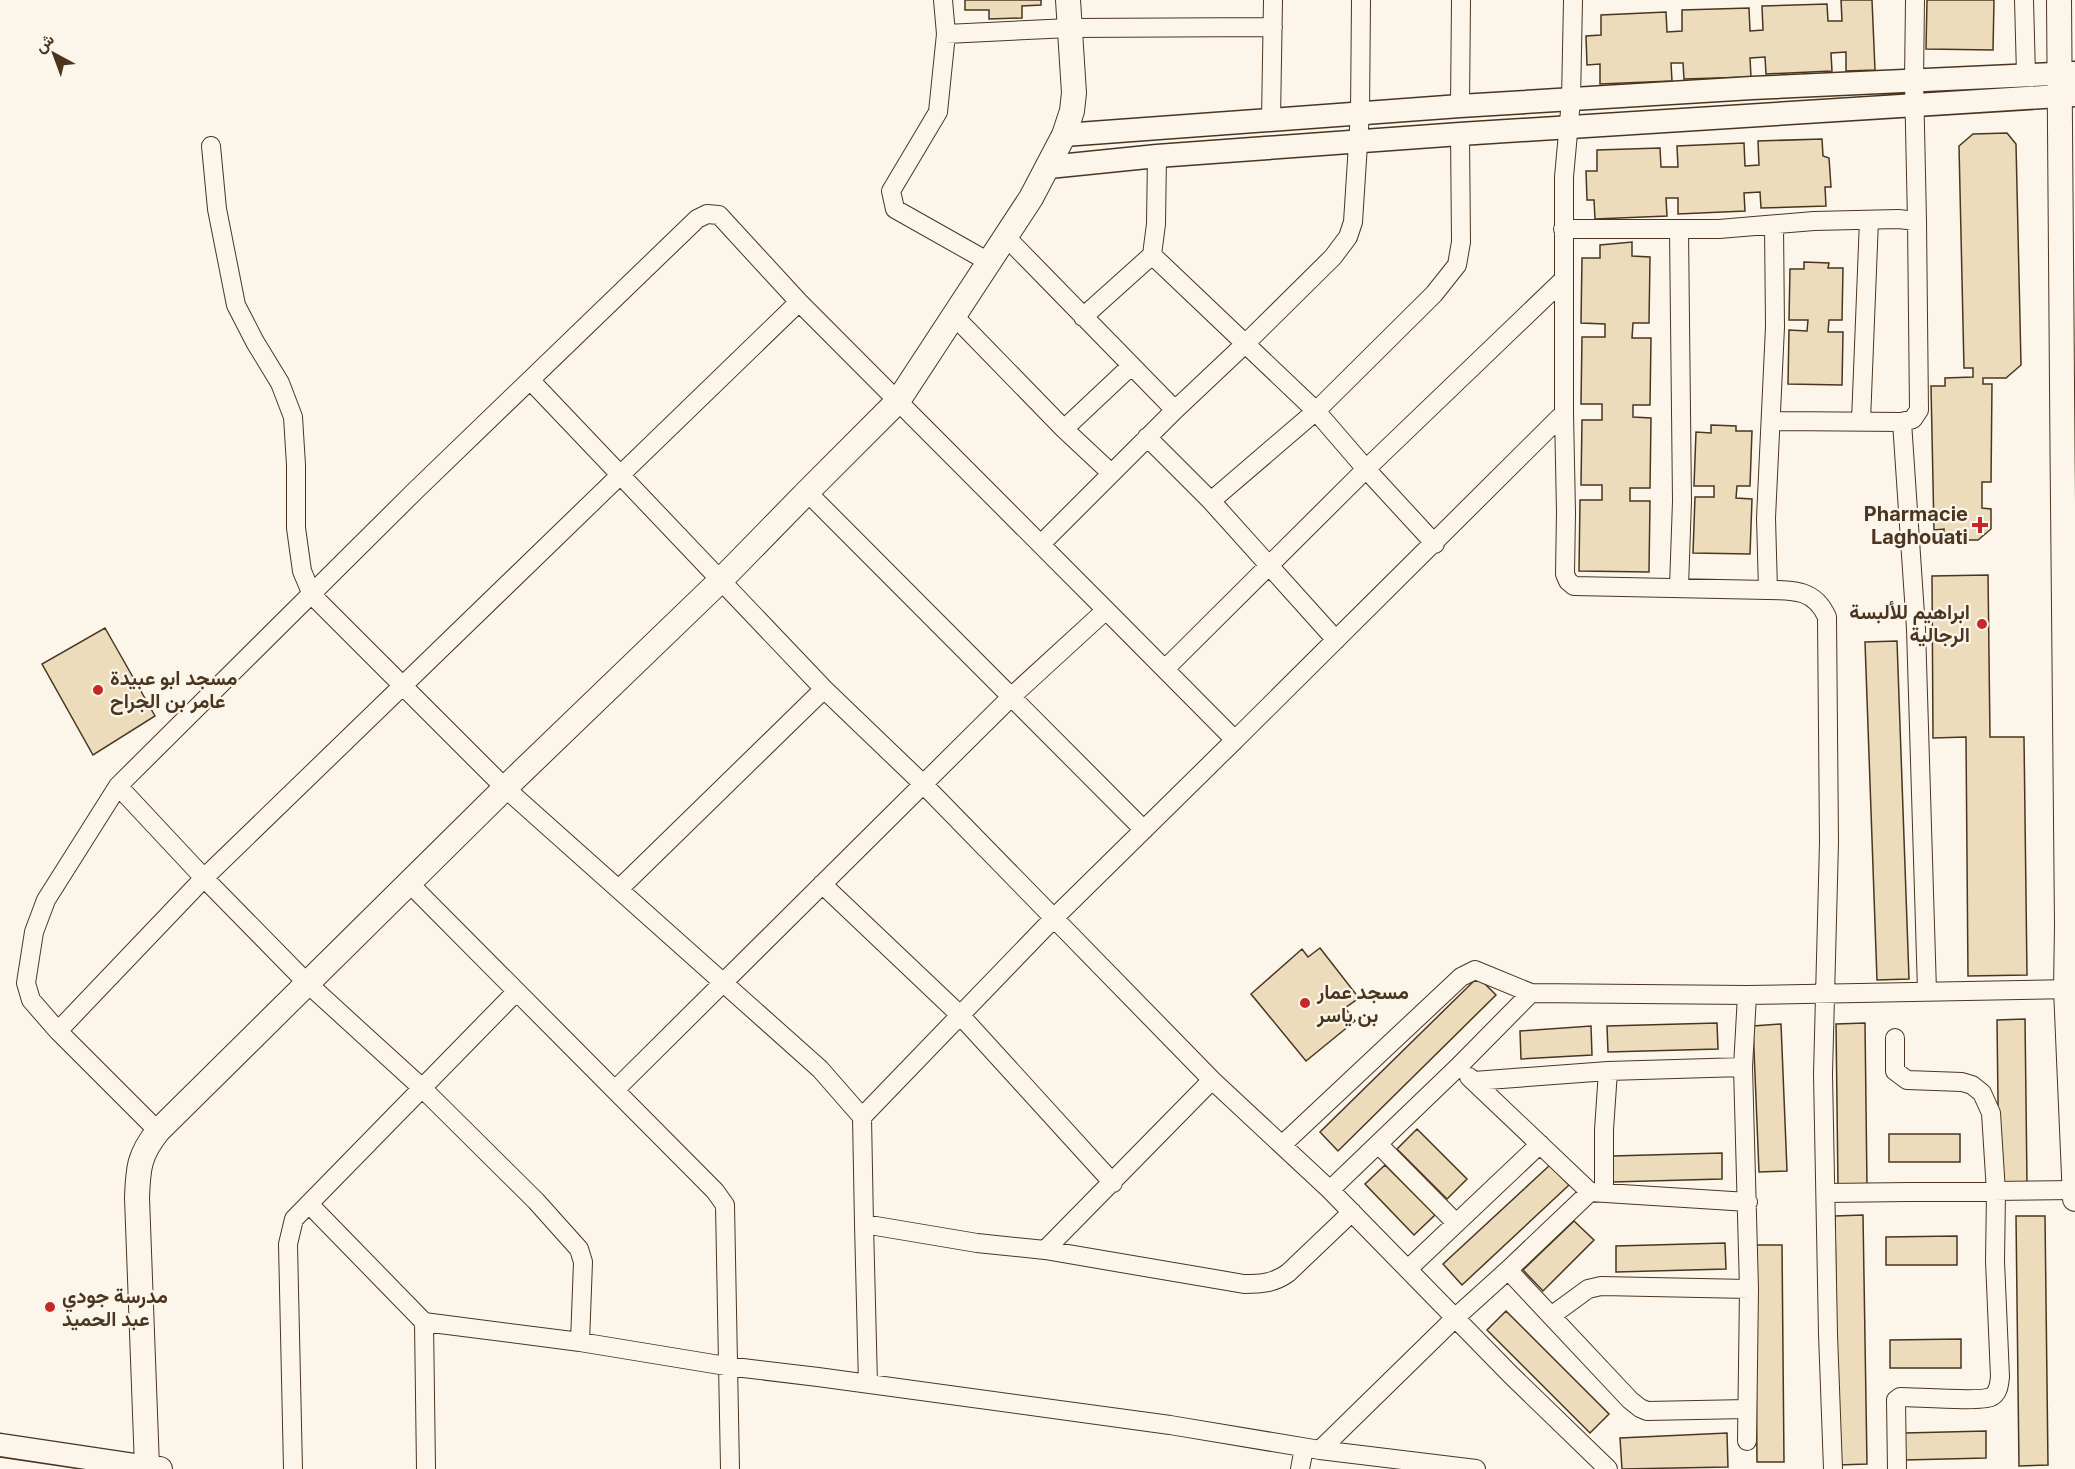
<svg xmlns="http://www.w3.org/2000/svg" width="2075" height="1469" font-family="Inter,Vazirmatn,sans-serif">
	<style>
		.building { fill: #ecdcbc; stroke: #4a3520; stroke-width: 1.5 }
		.lines { fill: none; stroke-linecap: round; stroke-linejoin: round }
		.minor-casing { stroke: #4a3520; stroke-width: 20 }
		.tertiary-casing { stroke: #4a3520; stroke-width: 25 }
		.secondary-casing { stroke: #4a3520; stroke-width: 26 }
		.minor { stroke: #fbf6e9; stroke-width: 18 }
		.tertiary { stroke: #fbf6e9; stroke-width: 22 }
		.secondary { stroke: #fbf6e9; stroke-width: 24 }
		.poi-dot { fill: #c62828; stroke: #fbf6e9; stroke-width: 2 }
		.labels { text-anchor: middle; dominant-baseline: central; stroke-width: 4.5; stroke-linejoin: round; paint-order: stroke }
		.poi-label { font-size: 20px; font-weight: bold; fill: #4a3520; stroke: #fbf6e9; text-anchor: start }
	</style>
	<rect width="100%" height="100%" fill="#fbf6e9"/>
	<path class="building" d="M965 0H1041V5L1022 6V18L989 19V10H965Z
		M1841 0H1872L1875 70 1846 71V52L1831 53 1832 71 1766 74 1765 57 1750 58 1751 77 1684 79 1683 63H1671L1672 81 1600 84V64L1587 65 1586 36 1601 35V15L1666 12 1667 32 1682 31V10L1749 8 1750 31 1763 30 1762 6 1827 4 1828 21H1842Z
		M1927 0H1994L1993 50 1926 49Z
		M2007 133 2016 144 2021 365 2006 378H1983V384H1992L1991 482H1982V508L1991 509V529L1978 540H1944V529L1934 530 1931 386H1945V378L1973 377V368H1964L1959 146 1973 134Z
		M1822 139 1823 156 1829 158 1831 187H1825L1826 206 1761 208 1760 192 1744 193 1745 211 1678 214V198H1666L1667 216 1595 219 1594 200H1587L1586 171H1597V150L1660 148 1661 167H1678L1677 146 1744 143 1745 166 1759 165 1758 141Z
		M1632 242V256L1650 257 1649 323H1633L1632 338H1651L1650 405H1633V417L1651 418 1650 488H1630V501H1650L1649 572 1579 571 1580 500H1602V485H1581L1582 420H1602V404H1581L1582 337H1605V324L1581 323 1582 258H1600V245Z
		M1804 262 1829 263 1828 268H1843L1842 320H1829L1828 332H1843L1842 385 1788 384 1789 330 1807 331 1808 320H1789L1790 269H1804Z
		M1711 425 1736 426V431H1752L1750 486H1737L1736 498 1752 499 1750 554 1693 553 1695 497H1714V486H1694L1696 432 1711 433Z
		M1988 575 1990 737H2024L2027 975 1968 976 1966 737 1933 738 1932 576Z
		M105 628 155 716 93 755 42 664Z
		M1897 641 1909 979 1877 980 1865 642Z
		M1320 948 1359 998 1345 1008 1355 1021 1306 1061 1251 994 1302 949 1308 957Z
		M1478 977 1496 995 1338 1151 1320 1132Z
		M2025 1019 2027 1183H1999L1997 1020Z
		M1717 1023 1718 1049 1608 1052 1607 1026Z
		M1865 1023 1867 1187H1838L1836 1024Z
		M1781 1024 1787 1171 1759 1172 1753 1026Z
		M1591 1026 1592 1055 1521 1059 1520 1031Z
		M1417 1129 1467 1179 1447 1199 1397 1149Z
		M1889 1134H1960V1162H1889Z
		M1722 1153V1179L1612 1182V1156Z
		M1385 1165 1435 1215 1414 1235 1365 1184Z
		M1550 1165 1569 1185 1462 1285 1443 1264Z
		M1863 1215 1867 1464 1838 1465 1835 1216Z
		M2016 1216H2045L2048 1465 2019 1466Z
		M1574 1221 1594 1240 1543 1291 1523 1270Z
		M1957 1236V1265H1886V1237Z
		M1725 1243 1726 1269 1616 1272V1246Z
		M1755 1245H1782L1784 1462H1757Z
		M1506 1311 1609 1414 1590 1433 1487 1330Z
		M1961 1339V1368H1890V1340Z
		M1986 1431V1458L1905 1460V1433Z
		M1727 1433 1728 1467 1622 1469 1620 1438Z"/>
	<g class="lines">
		<g class="minor-casing">
			<path id="minor" d="M943 0 946 34 938 112 891 191 895 209 989 262
				M2024 0 2026 74
				M946 34 1070 28 1273 27
				M1460 106 1461 0
				M1271 119 1273 0
				M211 146 217 209 236 305 255 342 280 383 293 417 296 465V528L302 571 312 595 505 788 820 1069 862 1117
				M1157 156 1156 224 1152 255 1316 411 1366 469 1435 544
				M1563 229H1719L1814 221 1898 219 1917 221 1914 81 1915 0
				M1006 237 1175 410
				M954 316 1064 429 1111 473
				M1083 317 1152 255
				M531 381 824 689 923 784 1212 1080 1330 1190 1511 1375 1608 1469
				M1564 413 1566 512 1565 574 1568 581 1574 586 1768 590 1766 518 1775 327 1774 225
				M1771 421 1902 422 1913 419 1919 410 1917 221
				M1861 421 1869 220
				M1902 422 1916 629 1927 991
				M1064 429 1131 366
				M1147 437 1211 501 1336 640
				M807 492 1144 830
				M1211 501 1316 411 1434 294 1457 265 1461 242 1460 134
				M1041 544 1175 410 1245 344 1333 257 1348 237 1353 222 1360 113 1361 0
				M1679 587 1682 501 1679 230
				M1768 590C1795 590 1815 590 1827 617L1829 842 1823 1074 1828 1334 1833 1469
				M1106 610 1235 740 1564 413V177L1571 100 1573 0
				M1165 669 1366 469 1563 280
				M118 786 204 878 307 983 421 1087 536 1201 579 1249 583 1262 580 1342
				M410 884 715 1191 725 1205 730 1469
				M822 884 960 1015 1113 1183
				M619 889 824 689
				M1747 995 1743 1067 1749 1289 1747 1441
				M58 1031 204 878 799 302
				M1895 1038V1071L1907 1080 1962 1082 1972 1085 1982 1093 1991 1113 1996 1192 1995 1261 2000 1377C1999 1384 1999 1393 1991 1397 1980 1402 1916 1397 1900 1397L1896 1400 1897 1469
				M1469 1077 1590 1192
				M1474 1081 1608 1071 1743 1067
				M158 1131 58 1031 31 1000 26 983 34 932 46 900 118 786 416 490 697 219 707 214 719 215 799 302 1106 610 1011 697 615 1090
				M1378 1144 1456 1223
				M1282 1145 1461 977 1475 970 1531 993
				M1330 1190 1458 1067 1531 993 1747 995 2075 989
				M1604 1192V1130L1608 1071
				M1826 1193 2075 1190
				M309 1204 424 1322 426 1469
				M864 1224 862 1117 1053 919 1235 740
				M1045 1250 1212 1080
				M1408 1269 1540 1144
				M1508 1270 1630 1400 1640 1408 1647 1411 1747 1409
				M1551 1316 1588 1289 1601 1286 1749 1289
				M424 1322 580 1342 726 1366 818 1377 1170 1425 1320 1450 1476 1469
				M868 1384 864 1224 977 1243 1045 1250 1244 1284C1262 1284 1274 1283 1288 1273L1352 1212
				M1320 1450 1456 1317 1508 1270 1590 1192 1748 1202
				M293 1469 288 1244 294 1219 516 992
				M1300 1469 1304 1448"/>
		</g>
		<g class="tertiary-casing">
			<path id="tertiary" d="M1064 135 1460 106 1752 88 2075 73
				M1049 167 1157 156 1460 134 2075 95
				M0 1445 147 1467"/>
		</g>
		<g class="secondary-casing">
			<path id="secondary" d="M2059 0C2061 309 2064 617 2067 926L2066 989 2075 1199
				M160 1469 147 1467 137 1198C138 1168 139 1155 158 1131L505 788 720 581 807 492 898 401 1031 198 1064 135 1072 111 1074 93 1068 0"/>
		</g>
		<use href="#minor" class="minor"/>
		<use href="#tertiary" class="tertiary"/>
		<use href="#secondary" class="secondary"/>
	</g>
	<g class="poi-dot">
		<path d="M1977 516h6v6h6v6h-6v6h-6v-6h-6v-6h6z"/>
		<circle cx="1982" cy="624" r="6"/>
		<circle cx="98" cy="690" r="6"/>
		<circle cx="1305" cy="1003" r="6"/>
		<circle cx="50" cy="1307" r="6"/>
	</g>
	<g class="labels">
		<g class="poi-label">
			<text x="1968" y="514" text-anchor="end">Pharmacie<tspan x="1968" dy="23">Laghouati</tspan></text>
			<text x="1970" y="612" text-anchor="end">ابراهيم للألبسة<tspan x="1970" dy="23">الرجالية</tspan></text>
			<text x="110" y="678">مسجد ابو عبيدة<tspan x="110" dy="23">عامر بن الجراح</tspan></text>
			<text x="1317" y="992">مسجد عمار<tspan x="1317" dy="23">بن ياسر</tspan></text>
			<text x="62" y="1296">مدرسة جودي<tspan x="62" dy="23">عبد الحميد</tspan></text>
		</g>
	</g>
	<g transform="translate(54 54) rotate(319)" stroke="#fbf6e9" stroke-width="4.5" paint-order="stroke">
	<path d="M0-4.5L10 22L0 15L-10 22Z" fill="#4a3520"/>
	<text y="-9" font-size="16" font-weight="bold" text-anchor="middle" fill="#4a3520">ش</text>
	</g>
</svg>
